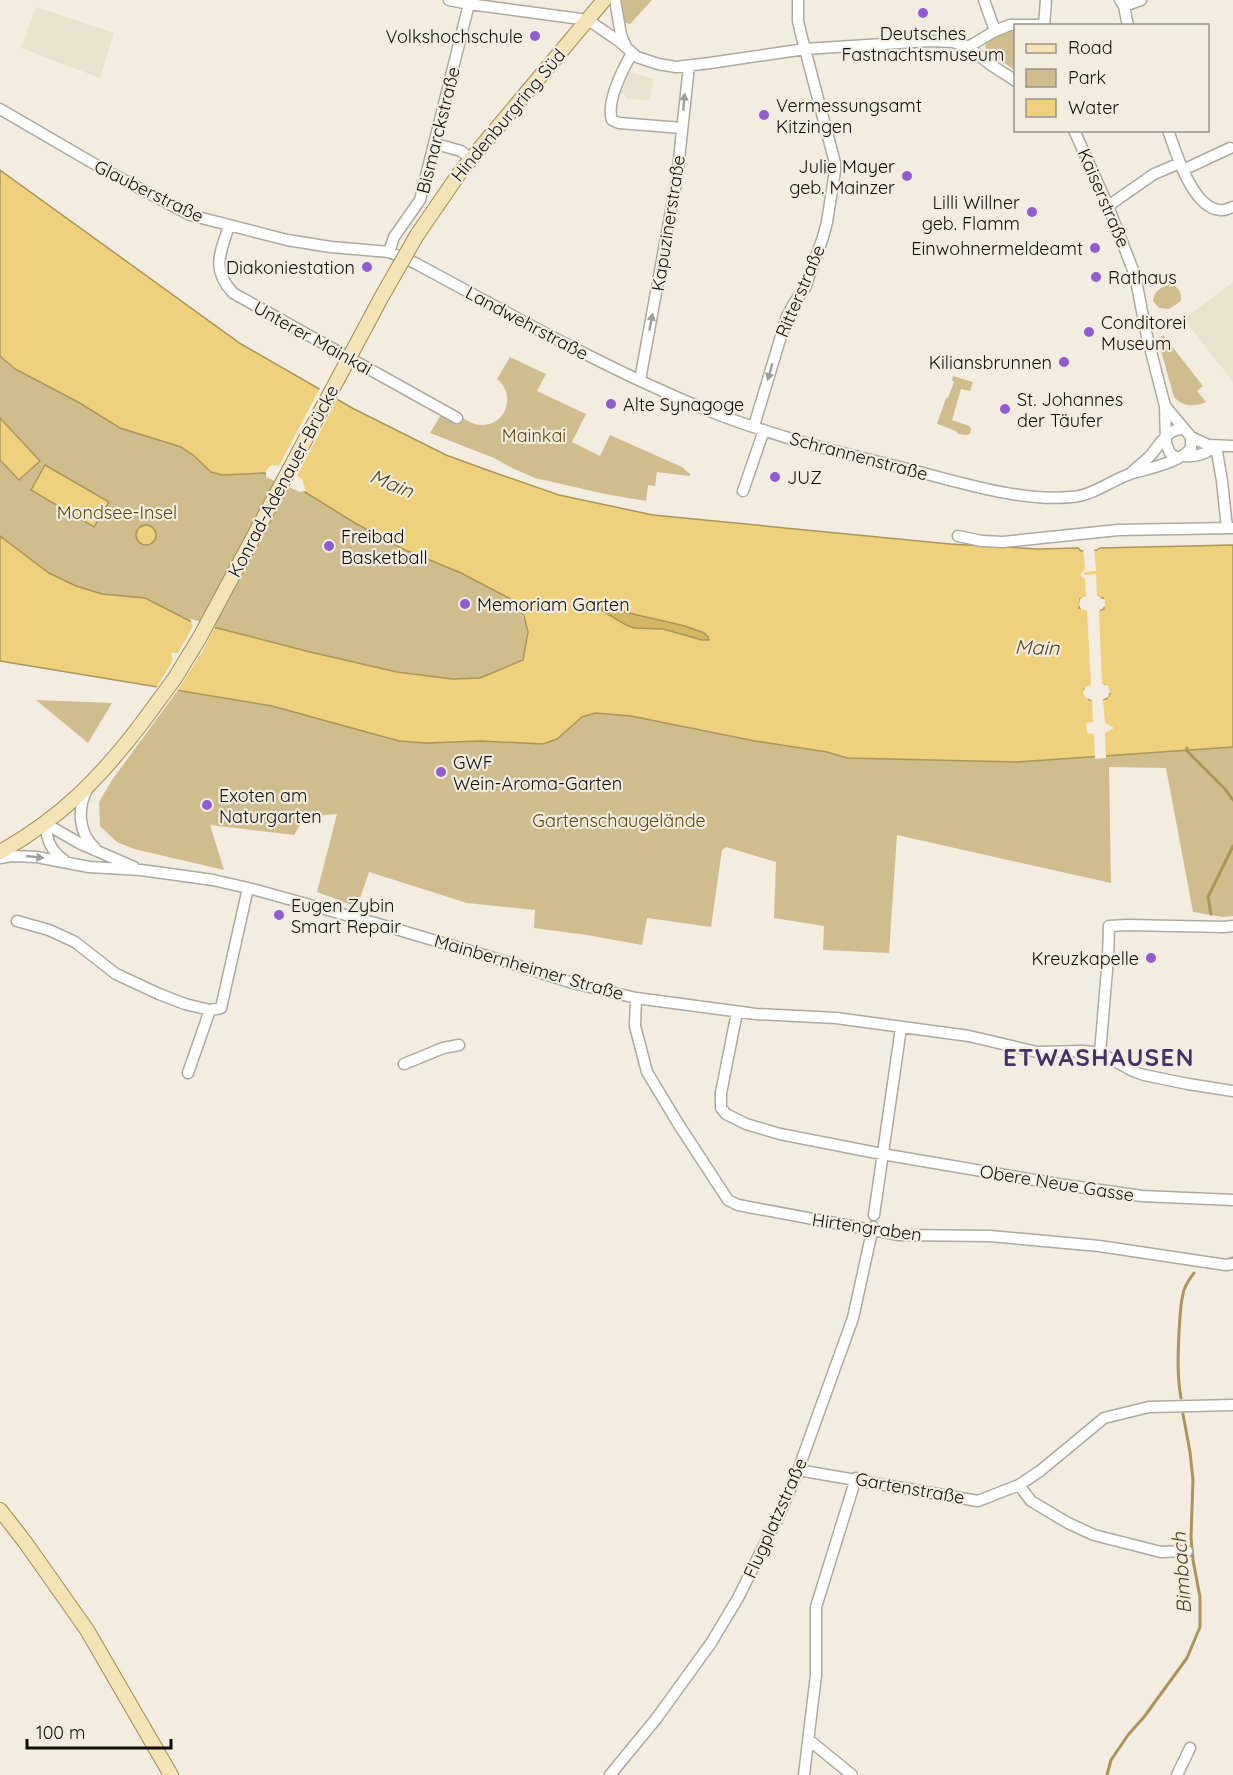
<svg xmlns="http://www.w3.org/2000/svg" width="1233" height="1775" font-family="Quicksand,sans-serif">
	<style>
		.built { fill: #e9e2ce }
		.green { fill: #cfbd8e }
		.forest { fill: #d4b664 }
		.water { fill: #eed07d; stroke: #ab965a; stroke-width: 1.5; fill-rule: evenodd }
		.pier { fill: #f2ede0 }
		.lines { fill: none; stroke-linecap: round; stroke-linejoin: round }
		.stream { stroke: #ab965a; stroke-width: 3 }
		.minor-casing { stroke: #aeaa9e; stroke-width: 13 }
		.major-casing { stroke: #9e8c58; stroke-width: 16 }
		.minor { stroke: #fff; stroke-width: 10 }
		.major { stroke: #f3e3b5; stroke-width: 14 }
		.major-bridge-casing { stroke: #9e8c58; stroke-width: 16; stroke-linecap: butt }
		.major-bridge { stroke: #f3e3b5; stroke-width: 14 }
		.oneway { fill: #9f9f9d }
		.poi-dot { fill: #8f5cd5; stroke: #f2ede0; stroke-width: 2 }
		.labels { text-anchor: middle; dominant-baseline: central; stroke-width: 4.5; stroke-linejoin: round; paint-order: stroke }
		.poi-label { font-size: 18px; fill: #0f0e09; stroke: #f2ede0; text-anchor: start }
		.street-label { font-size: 18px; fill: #0f0e09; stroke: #f2ede0 }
		.park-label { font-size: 18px; fill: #5e4a06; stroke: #f2ede0 }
		.water-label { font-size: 20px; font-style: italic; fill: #514421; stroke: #f2ede0 }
		.district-label { font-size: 24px; font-weight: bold; letter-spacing: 1.5px; fill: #472f6a; stroke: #f2ede0 }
	</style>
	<rect width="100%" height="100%" fill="#f2ede0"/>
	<path class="built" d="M36 7 114 33 100 78 21 48Z
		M629 72 654 79 649 101 626 98V95L620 94Z
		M1233 282V382L1184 319Z"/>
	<path class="green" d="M620 0H652L630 24 621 21Z
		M1015 31V70L988 53 985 46C991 36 1005 33 1015 31Z
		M1171 284C1180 289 1181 291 1181 301L1169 309 1159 308 1153 301C1154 290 1162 287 1171 284Z
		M1163 335 1203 386 1197 391 1206 402C1194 407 1183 407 1174 397L1158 340Z
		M0 356 15 369 78 402 120 428 181 447 193 455 211 472 222 475 264 473 305 492 509 598C531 625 529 627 523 660L480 678 452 679 397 672 310 652 190 621 145 598 102 594 76 586 49 573 0 536Z
		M510 357 546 374 537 391 586 414 572 442 600 456 610 435 682 467 691 475 689 476 657 472 655 486 648 485 646 501 605 494 535 478 512 468 494 458 430 433 445 408C455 413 468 423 479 425 506 427 517 395 497 379Z
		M953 376 973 382 970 391 961 389 952 420 969 426 971 428 970 434 966 435 958 434 956 431 937 424 946 398H948L954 382 952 380Z
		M178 690 272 706 399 741 427 743 481 741 571 726 582 717 595 713 631 716 755 741 827 752 847 758 1017 762 1233 747V916L1223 917 1193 912 1166 768 1109 767 1111 883 897 835 889 953 823 950 824 926 774 918 776 862 726 847 722 850 711 927 647 918 642 945 587 935 534 928 535 910 467 903 369 872 357 907 317 892 337 814 305 817 294 835 210 825 224 870 134 849 117 842 100 826 99 802 112 780Z
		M36 700 112 703 88 743Z"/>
	<path class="forest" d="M603 607 685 626 704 632 708 637 709 640H702L663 629 634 628 626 625 600 609Z"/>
	<path class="water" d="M0 170 241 344 354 409 446 455 487 470 559 495 653 515 950 544 1038 549 1078 548 1081 551 1097 550 1100 548 1233 545V747L1017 762 847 758 827 752 755 741 631 716 595 713 582 717 557 739 543 744 481 741 427 743 399 741 272 706 0 661V536L49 573 76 586 102 594 145 598 190 621 310 652 397 672 452 679 480 678 523 660 528 632 524 616 509 598 461 573 403 549 355 523 305 492 264 473 222 475 211 472 193 455 181 447 120 428 78 402 15 369 0 356ZM1103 598 1104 609 1101 610 1079 608 1080 599ZM603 607 685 626 704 633 708 637 709 640H702L663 629 634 628 626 625 601 610ZM1105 685 1110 694 1106 699 1089 700 1084 689Z
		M0 418 40 461 19 480 0 460Z
		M45 465 109 502 94 527 31 490Z
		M136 535a10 10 0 1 1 20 0a10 10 0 1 1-20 0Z"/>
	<path class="pier" d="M321 386 339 396 297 476 302 479 306 491 300 492 266 477V471L270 466 273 465 279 466Z
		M1094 547 1096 571 1085 572 1084 574 1085 575 1096 574 1097 596 1105 600V606L1099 611 1102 684 1108 686 1110 692 1108 697 1103 699 1105 723 1114 728 1105 733 1106 758 1095 759 1094 734 1087 733 1086 723 1093 722 1092 700 1086 698 1083 693 1085 687 1091 685 1087 611 1081 609 1079 605 1080 599 1086 596 1085 579 1082 577 1080 574 1085 569 1083 548Z
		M190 619 216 625 202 652 176 693 155 690 173 660 171 653H178L193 626Z"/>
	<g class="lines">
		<path class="stream" d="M1187 748V751L1225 789 1233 800
			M1211 914 1208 897 1233 846
			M1229 1259 1233 1258
			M1181 1398C1177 1376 1178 1354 1179 1332 1180 1319 1180 1306 1183 1294 1184 1286 1189 1280 1194 1273
			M1107 1775 1111 1760 1128 1735 1144 1717 1187 1658 1200 1627V1597L1193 1560 1191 1537 1193 1480 1190 1452 1183 1414"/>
		<g class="minor-casing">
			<path id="minor" d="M449 0 469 4 588 20 620 42 637 57 658 64 676 67 710 63 805 49 930 41 953 42 968 47 991 65 1016 81
				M615 0 621 35 626 47
				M984 0 995 31
				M1120 0 1124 6 1128 26
				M1124 6 1141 0
				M1044 26 1046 0
				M968 47 995 31 1010 25H1044
				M632 53C623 69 606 102 612 120L619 123 682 128
				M0 109 103 169 190 215 287 240 331 247 389 252 415 263C510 314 606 369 707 410 774 437 845 454 915 471 963 483 1022 502 1071 497 1092 496 1110 481 1130 474 1146 469 1182 462 1191 448V437
				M1074 130 1108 206 1135 275 1146 332 1165 406 1166 444 1170 453 1177 458
				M1168 130C1176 152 1192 208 1220 210 1224 211 1229 208 1233 207
				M436 144 461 151 471 159
				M1183 170 1230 148
				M1108 206 1154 174 1180 163
				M229 226C220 254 211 269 233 293L457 418
				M389 252 394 237 420 200 470 0
				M640 380 677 178 689 66
				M1165 406 1191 437 1208 445 1233 446
				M754 426 787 316 794 303 805 288 823 237 827 222 835 171V163L801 34 798 21V0
				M1216 446 1222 481 1227 528
				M1184 456C1197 457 1205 454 1216 446
				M1131 473C1137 467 1144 462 1150 456 1160 445 1167 428 1184 429
				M743 491 764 430
				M958 536 982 541 1003 542 1118 530 1233 528
				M88 788C77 807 78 833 95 848
				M46 824 81 844 134 867
				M46 824C46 840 51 851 64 860
				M0 858 12 856 37 857 89 867 141 870 213 880 256 890 382 925 494 958 573 983 636 998 756 1014 836 1018 969 1036 1037 1052 1084 1051 1100 1053 1133 1071 1144 1075 1188 1084 1233 1091
				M17 921 49 930 75 942 116 974 159 994 185 1004 210 1010 221 1008 248 888
				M636 998 635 1026 647 1072 679 1125 728 1200 738 1205 899 1235 990 1236 1099 1246 1226 1265 1233 1264
				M737 1012 721 1093V1108L726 1114 746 1124 780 1134 882 1154 1058 1184 1142 1196 1233 1200
				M1100 1053 1108 958 1109 926 1127 925 1224 927 1233 926
				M404 1064 443 1048 459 1045
				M188 1073 210 1010
				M874 1215 901 1028
				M798 1470 978 1501 1019 1485 1040 1471 1104 1418 1149 1407 1233 1405
				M1019 1485 1031 1501 1068 1523 1094 1535 1161 1552 1187 1551
				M809 1740 852 1775
				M610 1775 656 1719 711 1643 738 1598 780 1513 797 1473 853 1318 873 1227
				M804 1775 816 1675V1607L856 1478
				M1177 1775 1190 1748"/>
		</g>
		<g class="major-casing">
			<path id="major" d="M417 235 461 171 604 0
				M0 852C61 818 100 778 142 723
				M0 1510 25 1542 87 1630 171 1775"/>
		</g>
		<use href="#minor" class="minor"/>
		<use href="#major" class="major"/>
		<g class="major-bridge-casing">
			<path id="major-bridge" d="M142 723 175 678 200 637 381 298 417 235"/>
		</g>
		<use href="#major-bridge" class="major-bridge"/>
	</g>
	<defs><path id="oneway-solid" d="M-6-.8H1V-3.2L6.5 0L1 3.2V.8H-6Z" transform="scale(1.5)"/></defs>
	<g class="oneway">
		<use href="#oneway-solid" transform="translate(684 102) rotate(-85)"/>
		<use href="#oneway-solid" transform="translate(651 322) rotate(-79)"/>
		<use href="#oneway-solid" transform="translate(770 372) rotate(106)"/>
		<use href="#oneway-solid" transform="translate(35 857) rotate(6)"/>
	</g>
	<g class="poi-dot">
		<circle cx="923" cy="13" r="6"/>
		<circle cx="535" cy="36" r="6"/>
		<circle cx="764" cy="115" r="6"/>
		<circle cx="907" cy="176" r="6"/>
		<circle cx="1032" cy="212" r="6"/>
		<circle cx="1095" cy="248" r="6"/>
		<circle cx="367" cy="267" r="6"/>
		<circle cx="1096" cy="277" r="6"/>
		<circle cx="1089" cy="332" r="6"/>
		<circle cx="1064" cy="362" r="6"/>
		<circle cx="611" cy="404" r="6"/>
		<circle cx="1005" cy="409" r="6"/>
		<circle cx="775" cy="477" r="6"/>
		<circle cx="329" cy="546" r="6"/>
		<circle cx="465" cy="604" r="6"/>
		<circle cx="441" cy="772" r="6"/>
		<circle cx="207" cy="805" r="6"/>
		<circle cx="279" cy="915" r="6"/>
		<circle cx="1151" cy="958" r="6"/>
	</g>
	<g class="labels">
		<g class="poi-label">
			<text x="923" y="33" text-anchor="middle">Deutsches<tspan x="923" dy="21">Fastnachtsmuseum</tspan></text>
			<text x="523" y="36" text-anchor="end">Volkshochschule</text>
			<text x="776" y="105">Vermessungsamt<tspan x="776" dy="21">Kitzingen</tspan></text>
			<text x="895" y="166" text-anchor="end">Julie Mayer<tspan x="895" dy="21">geb. Mainzer</tspan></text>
			<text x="1020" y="202" text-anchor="end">Lilli Willner<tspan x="1020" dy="21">geb. Flamm</tspan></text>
			<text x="1083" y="248" text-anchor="end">Einwohnermeldeamt</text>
			<text x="355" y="267" text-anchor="end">Diakoniestation</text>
			<text x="1108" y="277">Rathaus</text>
			<text x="1101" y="322">Conditorei<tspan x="1101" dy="21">Museum</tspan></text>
			<text x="1052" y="362" text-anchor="end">Kiliansbrunnen</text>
			<text x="1017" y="399">St. Johannes<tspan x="1017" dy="21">der Täufer</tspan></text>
			<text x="623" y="404">Alte Synagoge</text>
			<text x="787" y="477">JUZ</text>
			<text x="341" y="536">Freibad<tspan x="341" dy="21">Basketball</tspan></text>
			<text x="477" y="604">Memoriam Garten</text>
			<text x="453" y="762">GWF<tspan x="453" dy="21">Wein-Aroma-Garten</tspan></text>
			<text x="219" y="795">Exoten am<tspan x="219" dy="21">Naturgarten</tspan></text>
			<text x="291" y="905">Eugen Zybin<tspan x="291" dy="21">Smart Repair</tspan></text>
			<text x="1139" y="958" text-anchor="end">Kreuzkapelle</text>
		</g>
		<g class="street-label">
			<text transform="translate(508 115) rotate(-50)">Hindenburgring Süd</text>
			<text transform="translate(438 130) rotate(-76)">Bismarckstraße</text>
			<text transform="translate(149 191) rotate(26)">Glauberstraße</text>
			<text transform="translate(1104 198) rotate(67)">Kaiserstraße</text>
			<text transform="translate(668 223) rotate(-81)">Kapuzinerstraße</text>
			<text transform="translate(800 291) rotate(-67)">Ritterstraße</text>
			<text transform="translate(527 323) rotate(28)">Landwehrstraße</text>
			<text transform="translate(313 338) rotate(29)">Unterer Mainkai</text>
			<text transform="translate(859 456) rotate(15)">Schrannenstraße</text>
			<text transform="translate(283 481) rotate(-62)">Konrad-Adenauer-Brücke</text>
			<text transform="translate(529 967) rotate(16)">Mainbernheimer Straße</text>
			<text transform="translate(1057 1183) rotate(9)">Obere Neue Gasse</text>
			<text transform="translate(867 1227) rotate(8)">Hirtengraben</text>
			<text transform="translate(910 1488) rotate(10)">Gartenstraße</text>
			<text transform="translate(775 1518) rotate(-66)">Flugplatzstraße</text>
		</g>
		<g class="park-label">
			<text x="534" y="435">Mainkai</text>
			<text x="117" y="512">Mondsee-Insel</text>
			<text x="619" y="820">Gartenschaugelände</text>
		</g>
		<g class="water-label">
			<text transform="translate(392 483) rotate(23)">Main</text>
			<text transform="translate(1037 647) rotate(2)">Main</text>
			<text transform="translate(1181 1573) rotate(-94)">Bimbach</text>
		</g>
		<g class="district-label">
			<text x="1099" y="1057">ETWASHAUSEN</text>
		</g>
	</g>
	<rect x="1014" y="24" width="195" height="108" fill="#f2ede0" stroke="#97948a" stroke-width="1.5"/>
	<rect x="1026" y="44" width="30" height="9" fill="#f3e3b5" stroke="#97948a" stroke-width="1.5"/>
	<text x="1068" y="54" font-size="18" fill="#0f0e09">Road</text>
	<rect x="1026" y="69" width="30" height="18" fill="#cfbd8e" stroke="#97948a" stroke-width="1.5"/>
	<text x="1068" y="84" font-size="18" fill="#0f0e09">Park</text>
	<rect x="1026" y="99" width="30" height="18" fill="#eed07d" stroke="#97948a" stroke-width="1.5"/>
	<text x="1068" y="114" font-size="18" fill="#0f0e09">Water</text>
	<path d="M27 1739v9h144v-9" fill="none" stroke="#0f0e09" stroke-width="3"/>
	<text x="36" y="1739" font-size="18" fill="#0f0e09" stroke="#f2ede0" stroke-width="4.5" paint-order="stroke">100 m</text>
</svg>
